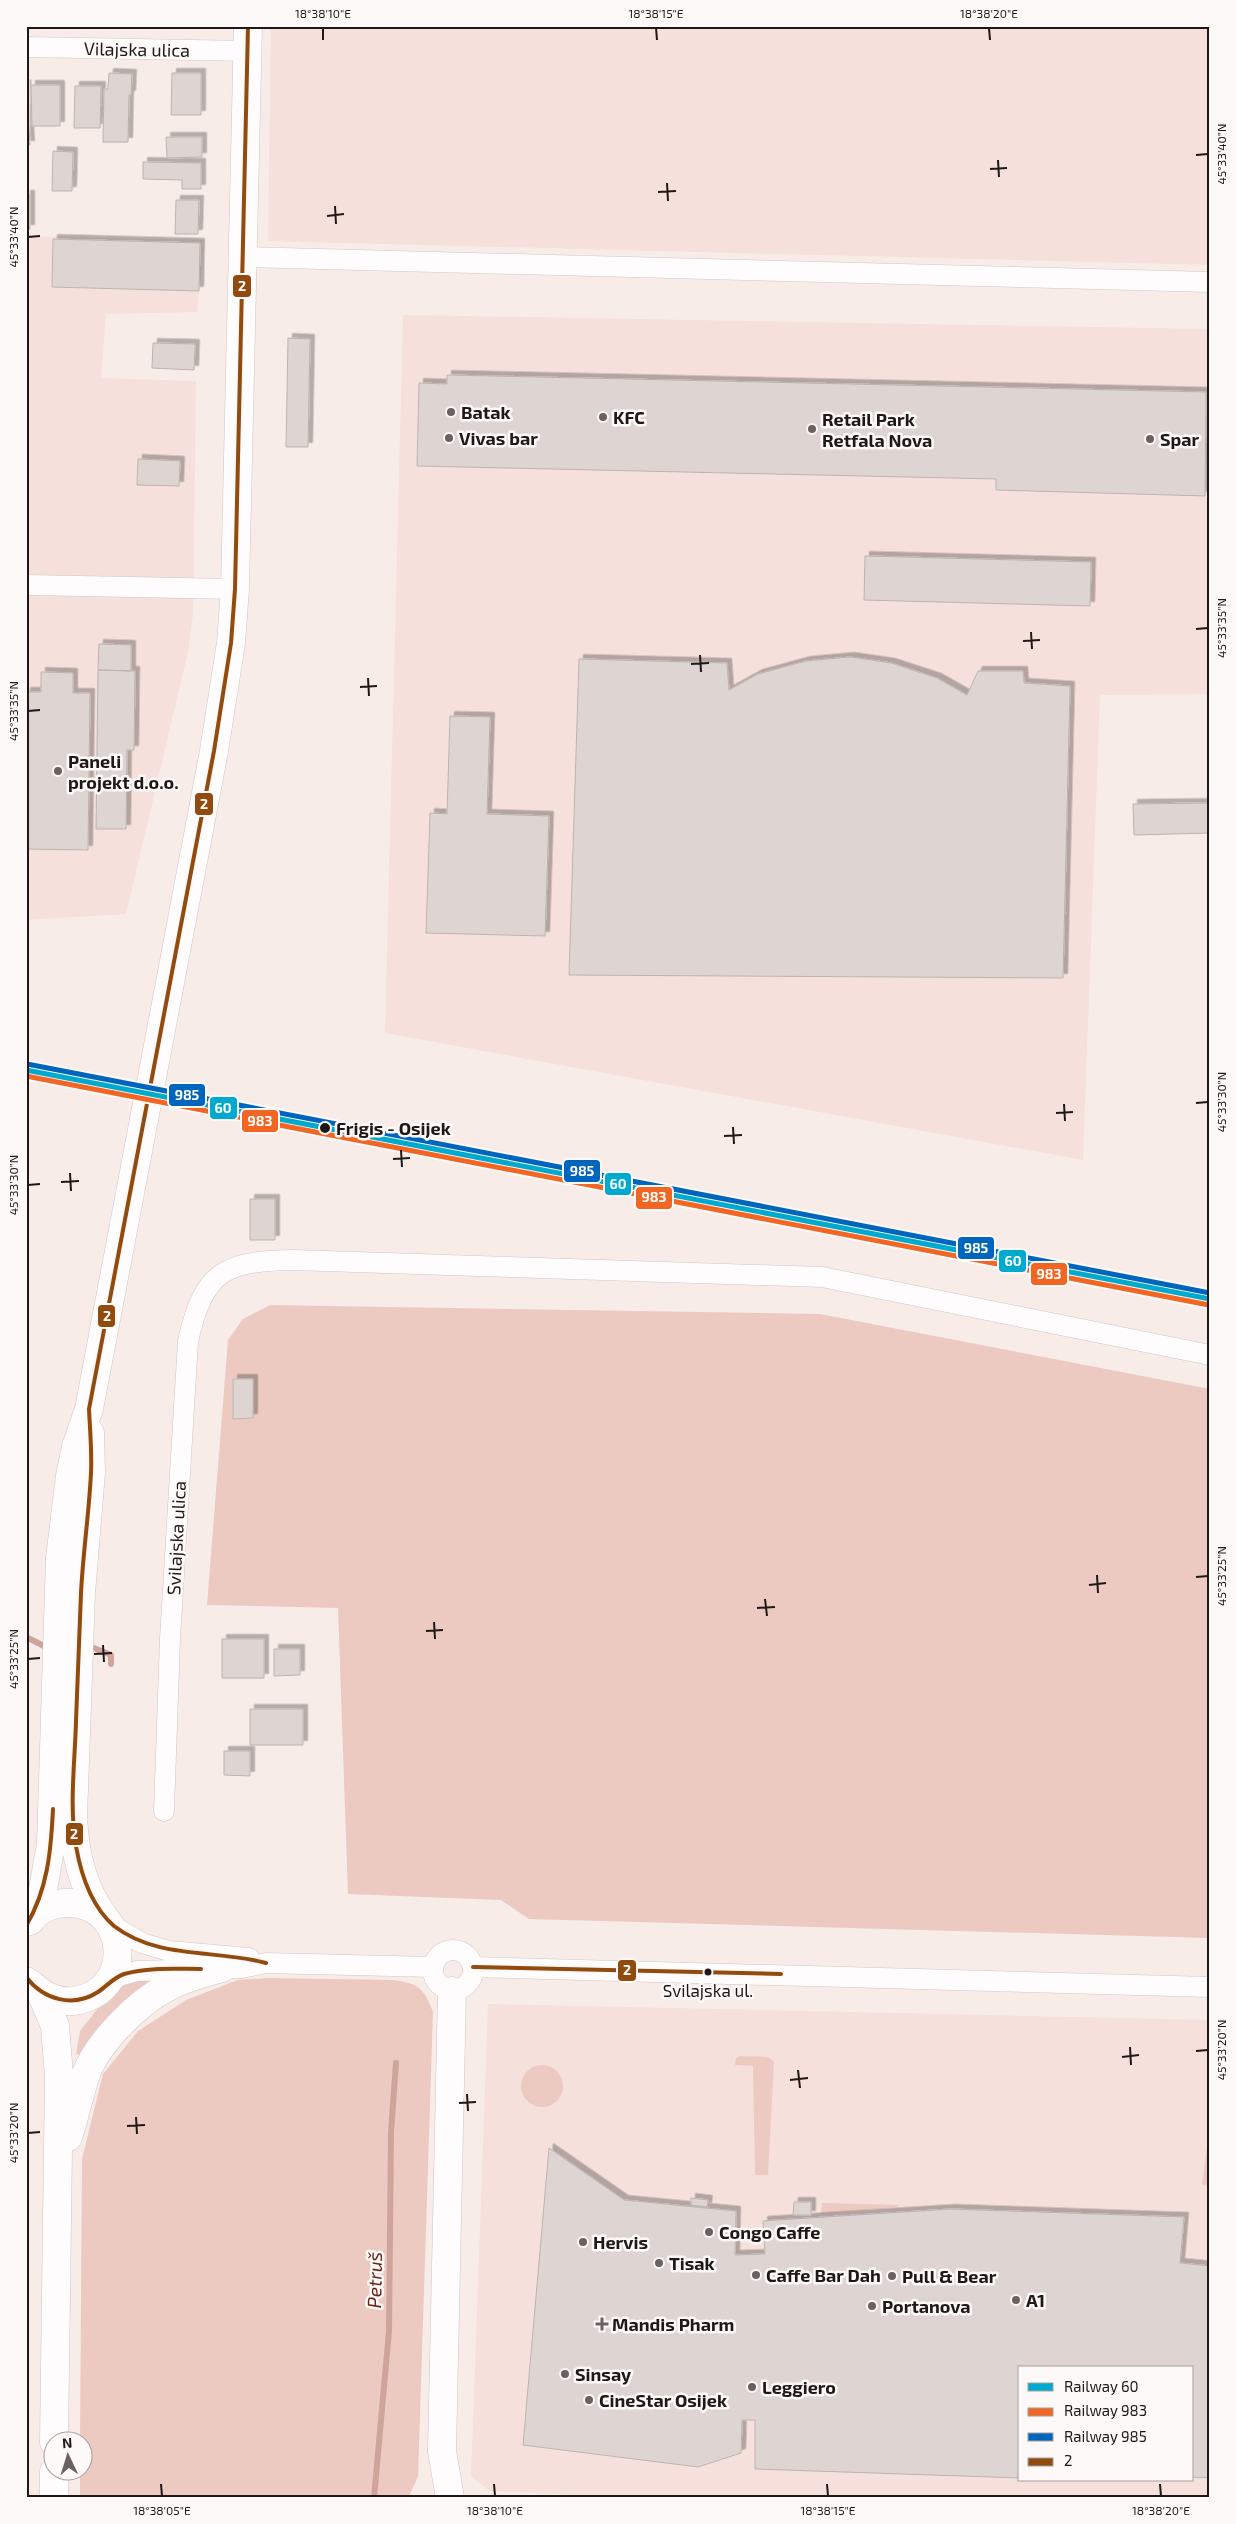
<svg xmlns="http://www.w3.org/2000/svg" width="1236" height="2524" font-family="'Exo 2',sans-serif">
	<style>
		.built { fill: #f6e0db; fill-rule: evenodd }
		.green { fill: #eccac2 }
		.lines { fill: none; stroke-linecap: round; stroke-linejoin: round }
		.stream { stroke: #cfa59b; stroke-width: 6 }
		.building { fill: #ded5d2; stroke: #bcb4b1; filter: url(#shadow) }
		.street-casing { stroke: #d0c7c4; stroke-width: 21 }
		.secondary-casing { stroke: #d0c7c4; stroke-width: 29 }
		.primary-casing { stroke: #d0c7c4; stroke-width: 29 }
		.highway-casing { stroke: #d0c7c4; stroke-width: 29 }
		.street { stroke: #fefcfc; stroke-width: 20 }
		.secondary { stroke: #fefcfc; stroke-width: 28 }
		.primary { stroke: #fefcfc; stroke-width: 28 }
		.highway { stroke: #fefcfc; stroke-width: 28 }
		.bus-1-casing { stroke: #fdf9f8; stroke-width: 8 }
		.bus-1 { stroke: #914b0f; stroke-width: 4 }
		.rail-1-casing { stroke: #fdf9f8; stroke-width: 9 }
		.rail-2-casing { stroke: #fdf9f8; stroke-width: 9 }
		.rail-3-casing { stroke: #fdf9f8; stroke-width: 9 }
		.rail-1 { stroke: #00a9ce; stroke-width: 5 }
		.rail-2 { stroke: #f26522; stroke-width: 5 }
		.rail-3 { stroke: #0065bd; stroke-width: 5 }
		.ticks { fill: none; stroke: #1f1816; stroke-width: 2 }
		.poi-dot { fill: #6b6260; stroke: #fdf9f8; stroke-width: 2 }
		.stop-dot { fill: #1f1816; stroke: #fdf9f8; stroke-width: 2 }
		.labels { text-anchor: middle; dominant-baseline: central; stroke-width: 5; stroke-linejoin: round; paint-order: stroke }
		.bus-label { font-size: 17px; fill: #1f1816; stroke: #fdf9f8 }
		.street-label { font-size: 18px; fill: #1f1816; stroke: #fdf9f8 }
		.poi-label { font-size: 18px; font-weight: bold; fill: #1f1816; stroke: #fdf9f8; text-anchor: start }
		.stop-label { font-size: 18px; font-weight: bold; fill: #1f1816; stroke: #fdf9f8; text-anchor: start }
		.water-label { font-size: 19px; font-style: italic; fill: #672314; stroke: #fdf9f8 }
		.line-badge { stroke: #fdf9f8; stroke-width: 2 }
		.badge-label { font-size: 14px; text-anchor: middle; font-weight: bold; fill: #fff }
		.neatline { fill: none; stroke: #1f1816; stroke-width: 2 }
		.ticks-label { font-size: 12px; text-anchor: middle; fill: #1f1816 }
	</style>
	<defs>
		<filter id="shadow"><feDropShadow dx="4.5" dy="-4.5" stdDeviation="0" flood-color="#0004"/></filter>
	</defs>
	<rect width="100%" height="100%" fill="#f7ece8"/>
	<path class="built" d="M271 26H1210V265L268 241Z
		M26 236 205 240 197 312 106 314 101 378 196 381 193 614 188 652 126 914 26 920Z
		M403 315 1210 329V694L1100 695 1083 1160 385 1033Z
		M488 2004 1210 2020V2498H638L490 2491 471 2477ZM1020 2368H1192V2480H1020Z"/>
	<path class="green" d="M270 1305 820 1314 1210 1389V1938L529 1919 501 1900 348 1894 338 1608 207 1605 228 1340 243 1319Z
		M156 1978 84 2055 76 2054 80 2031 106 1998 125 1983Z
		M268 1978 394 1980C419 1984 424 1988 433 2012L418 2477 408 2498H80V2472H82V2442L80 2441 82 2159 103 2074 138 2031 186 2000 238 1980Z
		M740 2056 768 2057 774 2062 768 2175H755L753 2066 735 2065 736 2058Z
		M521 2086a21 21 0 1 1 42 0a21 21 0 1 1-42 0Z
		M1210 2125V2186L1202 2185Z
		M822 2203 899 2205 897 2207 821 2214Z"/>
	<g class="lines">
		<path class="stream" d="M26 1637 44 1646
			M94 1648 111 1655V1664
			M374 2498 389 2331 391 2132 396 2063"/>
	</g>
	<path class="building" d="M109 73 132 74 131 95H129L128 142H103L104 89H108Z
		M172 73H201V115H171Z
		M26 84 30 145H26Z
		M31 85H60V126H32Z
		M75 86H101L100 128H74Z
		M166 137H202V157L167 158Z
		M53 151 73 152 72 191H52Z
		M143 162 201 163V189H182V180L143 179Z
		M26 195H30V229H26Z
		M176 200H199L198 234H175Z
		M53 239 200 243 199 291 52 287Z
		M288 338 310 339 308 447H286Z
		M153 343 195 344 194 370 152 368Z
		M447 375 1206 392 1205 496 996 490V479L417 466 419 383 447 384Z
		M138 459 180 461 179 486 137 485Z
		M865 556 1091 562 1090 606 864 600Z
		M99 644 131 645V671L98 670Z
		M850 657 891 663 937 678 967 695 978 671H1023L1024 683 1070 686 1063 978 569 975 579 659 727 663 729 690 758 674 806 661Z
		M98 670 135 671 134 750H127L126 829H96Z
		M41 672 73 673V693H90L88 850 26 849V692H41Z
		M450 716 490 717 487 814 549 816 545 936 426 933 430 813 447 814Z
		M1210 803V833L1134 835 1133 804Z
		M250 1199H275V1240H250Z
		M233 1379H253V1418L233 1419Z
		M222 1639H264V1678H222Z
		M274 1649H300V1675L274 1676Z
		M250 1709H303V1745H250Z
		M224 1751H250V1776L224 1775Z
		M549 2148 624 2200 736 2211 735 2255 765 2254 763 2221 950 2209 1184 2217 1180 2263 1210 2266V2478L1192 2477V2368H1020V2478L755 2469V2420H742L741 2453 698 2467 523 2445Z
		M691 2198 708 2200 707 2207 691 2205Z
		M794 2202H811V2215H793Z"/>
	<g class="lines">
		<g class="street-casing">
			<path id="street" d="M26 47 247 51
				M242 257 1210 282
				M26 585 235 589
				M164 1811 170 1639 188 1341C204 1271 224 1261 294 1260L822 1277 1210 1355
				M111 1925 142 1943 169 1951 249 1958
				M433 1970a20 20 0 1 1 40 0a20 20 0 1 1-40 0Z
				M473 1967 1210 1987
				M107 1983 122 1975 137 1971 242 1968 266 1963 433 1967"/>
		</g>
		<g class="secondary-casing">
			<path id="secondary" d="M90 1433 91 1472 81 1593 73 1817C75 1854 82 1887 104 1917
				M32 1918 41 1900 51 1844 60 1558 70 1476 76 1447 89 1409 214 751 231 643 235 589 248 26
				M30 1921C39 1908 55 1902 71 1903 128 1906 135 1987 79 2000 62 2004 46 1998 33 1986
				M41 1993 55 2026 59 2075 54 2442
				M68 2137C75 2116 79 2095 86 2074 98 2042 138 2002 168 1987 185 1978 204 1973 222 1968
				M54 2498V2472"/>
		</g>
		<g class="primary-casing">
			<path id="primary" d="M26 1981 30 1984"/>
		</g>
		<g class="highway-casing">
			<path id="highway" d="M450 2498 442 2451 452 1991"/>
		</g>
		<use href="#street" class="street"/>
		<use href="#secondary" class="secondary"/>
		<use href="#primary" class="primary"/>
		<use href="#highway" class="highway"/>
		<g class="bus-1-casing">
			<path id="bus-1" d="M248 26 235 589 231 643 214 751 89 1409C90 1430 92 1452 91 1473 89 1513 83 1553 81 1593 79 1636 78 1679 76 1721 75 1762 69 1805 76 1846 81 1875 91 1906 114 1926 158 1960 216 1949 266 1963
				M26 1926C48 1889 51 1850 53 1809
				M473 1967 781 1974
				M26 1977C44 2000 73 2008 98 1992 107 1986 113 1978 124 1974 148 1967 176 1969 201 1969"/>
		</g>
		<use href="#bus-1" class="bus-1"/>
		<g class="rail-1-casing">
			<path id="rail-1" d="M26 1070 1210 1299"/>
		</g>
		<g class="rail-2-casing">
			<path id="rail-2" d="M26 1076 1209 1305"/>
		</g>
		<g class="rail-3-casing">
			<path id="rail-3" d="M27 1064 1210 1293"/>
		</g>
		<use href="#rail-1" class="rail-1"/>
		<use href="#rail-2" class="rail-2"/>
		<use href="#rail-3" class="rail-3"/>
	</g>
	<path class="ticks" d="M323 28V40M656 28 657 40M989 28 990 40M1196 155 1208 154M998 160 999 177M990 169 1007 168M667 183 668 201M658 192 676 191M335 206 336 224M327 216 344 214M28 237 40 236M1196 629 1208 628M1031 632 1032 649M1023 641 1040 640M700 655 701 672M691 664 709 663M368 678 369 696M360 687 377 686M28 711 40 710M1196 1103 1208 1102M1064 1104 1065 1121M1056 1113 1073 1112M733 1127 734 1144M724 1136 742 1135M401 1150 402 1167M393 1159 410 1158M70 1173 71 1191M61 1182 79 1181M28 1185 40 1184M1097 1575 1098 1593M1196 1577 1208 1576M1089 1585 1106 1583M765 1599 767 1616M757 1608 775 1607M434 1622 435 1639M426 1631 443 1630M103 1645 104 1662M94 1654 112 1653M28 1659 40 1658M1130 2047 1131 2065M1196 2051 1208 2050M1122 2057 1139 2055M798 2070 800 2088M790 2080 808 2078M467 2094 468 2111M459 2103 476 2102M136 2117 137 2134M127 2126 145 2125M28 2133 40 2132M161 2484 162 2496M494 2484 495 2496M827 2484 828 2496M1160 2484 1161 2496"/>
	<g class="poi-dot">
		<circle cx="451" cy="412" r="5"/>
		<circle cx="603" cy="417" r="5"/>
		<circle cx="812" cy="429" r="5"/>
		<circle cx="449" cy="438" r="5"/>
		<circle cx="1150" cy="439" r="5"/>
		<circle cx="58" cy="771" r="5"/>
		<circle cx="709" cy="2232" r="5"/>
		<circle cx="583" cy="2242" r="5"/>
		<circle cx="659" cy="2263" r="5"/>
		<circle cx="756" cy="2275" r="5"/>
		<circle cx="892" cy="2276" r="5"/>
		<circle cx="1016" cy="2300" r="5"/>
		<circle cx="872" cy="2306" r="5"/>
		<path d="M599.5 2316.5h5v5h5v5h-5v5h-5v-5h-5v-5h5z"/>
		<circle cx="565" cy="2374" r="5"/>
		<circle cx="752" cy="2387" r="5"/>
		<circle cx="589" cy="2400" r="5"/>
	</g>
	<g class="stop-dot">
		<circle cx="325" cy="1128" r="6"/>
		<circle cx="708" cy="1972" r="4.5"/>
	</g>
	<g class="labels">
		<g class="bus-label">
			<text x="708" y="1990">Svilajska ul.</text>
		</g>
		<g class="street-label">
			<text transform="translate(137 49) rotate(1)">Vilajska ulica</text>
			<text transform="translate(176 1538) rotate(-87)">Svilajska ulica</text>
		</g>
		<g class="poi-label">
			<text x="461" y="412">Batak</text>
			<text x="613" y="417">KFC</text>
			<text x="822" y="419">Retail Park<tspan x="822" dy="21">Retfala Nova</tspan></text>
			<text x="459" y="438">Vivas bar</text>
			<text x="1160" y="439">Spar</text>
			<text x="68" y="761">Paneli<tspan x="68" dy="21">projekt d.o.o.</tspan></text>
			<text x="719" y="2232">Congo Caffe</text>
			<text x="593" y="2242">Hervis</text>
			<text x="669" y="2263">Tisak</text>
			<text x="766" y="2275">Caffe Bar Dah</text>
			<text x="902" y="2276">Pull &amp; Bear</text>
			<text x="1026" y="2300">A1</text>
			<text x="882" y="2306">Portanova</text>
			<text x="612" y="2324">Mandis Pharm</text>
			<text x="575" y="2374">Sinsay</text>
			<text x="762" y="2387">Leggiero</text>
			<text x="599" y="2400">CineStar Osijek</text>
		</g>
		<g class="stop-label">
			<text x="336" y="1128">Frigis - Osijek</text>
		</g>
		<g class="water-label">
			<text transform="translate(374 2280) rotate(-89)">Petruš</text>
		</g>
	</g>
	<g class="line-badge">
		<rect x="232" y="274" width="20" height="24" rx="5" fill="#914b0f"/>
		<rect x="194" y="792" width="20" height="24" rx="5" fill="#914b0f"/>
		<rect x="168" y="1083" width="38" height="24" rx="5" fill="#0065bd"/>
		<rect x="209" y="1096" width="29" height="24" rx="5" fill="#00a9ce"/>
		<rect x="241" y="1109" width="38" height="24" rx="5" fill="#f26522"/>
		<rect x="563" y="1159" width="38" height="24" rx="5" fill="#0065bd"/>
		<rect x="604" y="1172" width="28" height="24" rx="5" fill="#00a9ce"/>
		<rect x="635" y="1186" width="38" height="24" rx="5" fill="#f26522"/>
		<rect x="957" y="1236" width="38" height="24" rx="5" fill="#0065bd"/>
		<rect x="998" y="1249" width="29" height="24" rx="5" fill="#00a9ce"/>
		<rect x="1030" y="1262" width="38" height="24" rx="5" fill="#f26522"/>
		<rect x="97" y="1304" width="19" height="24" rx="5" fill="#914b0f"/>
		<rect x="65" y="1822" width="19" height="24" rx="5" fill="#914b0f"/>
		<rect x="617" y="1959" width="20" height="23" rx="5" fill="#914b0f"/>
	</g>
	<g class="badge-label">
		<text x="242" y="291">2</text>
		<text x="204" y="809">2</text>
		<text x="187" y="1100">985</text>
		<text x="223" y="1113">60</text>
		<text x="260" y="1126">983</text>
		<text x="582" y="1176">985</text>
		<text x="618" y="1189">60</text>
		<text x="654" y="1202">983</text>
		<text x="976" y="1253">985</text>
		<text x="1013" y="1266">60</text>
		<text x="1049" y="1279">983</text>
		<text x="107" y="1321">2</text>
		<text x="74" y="1839">2</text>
		<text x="627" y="1975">2</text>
	</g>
	<rect width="1236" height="2524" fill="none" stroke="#fdf9f8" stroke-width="55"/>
	<rect x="1018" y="2366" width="175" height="115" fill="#fdf9f8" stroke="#a49f9e"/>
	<rect x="1028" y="2383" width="25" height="8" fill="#00a9ce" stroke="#a49f9e"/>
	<text x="1064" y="2392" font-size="15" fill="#1f1816">Railway 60</text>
	<rect x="1028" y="2408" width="25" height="8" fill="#f26522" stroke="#a49f9e"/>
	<text x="1064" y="2416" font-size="15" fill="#1f1816">Railway 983</text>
	<rect x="1028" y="2433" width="25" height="8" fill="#0065bd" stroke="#a49f9e"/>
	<text x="1064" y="2442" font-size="15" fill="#1f1816">Railway 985</text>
	<rect x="1028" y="2458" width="25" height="8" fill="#914b0f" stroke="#a49f9e"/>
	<text x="1064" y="2466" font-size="15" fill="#1f1816">2</text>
	<g transform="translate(68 2456) rotate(356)"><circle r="24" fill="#fdf9f8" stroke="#a49f9e"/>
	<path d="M0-4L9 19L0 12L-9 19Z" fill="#6b6260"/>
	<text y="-8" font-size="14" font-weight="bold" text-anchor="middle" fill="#1f1816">N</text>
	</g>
	<rect x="28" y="28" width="1180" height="2468" class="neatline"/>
	<g class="ticks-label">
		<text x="323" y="18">18°38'10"E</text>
		<text x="656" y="18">18°38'15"E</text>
		<text x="989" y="18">18°38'20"E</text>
		<text transform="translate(1222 154) rotate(-90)" y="4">45°33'40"N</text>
		<text transform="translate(14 237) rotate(-90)" y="4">45°33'40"N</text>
		<text transform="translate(1222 628) rotate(-90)" y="4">45°33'35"N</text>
		<text transform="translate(14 711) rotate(-90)" y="4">45°33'35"N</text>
		<text transform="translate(1222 1102) rotate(-90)" y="4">45°33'30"N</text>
		<text transform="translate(14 1185) rotate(-90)" y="4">45°33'30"N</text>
		<text transform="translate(1222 1576) rotate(-90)" y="4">45°33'25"N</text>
		<text transform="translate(14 1659) rotate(-90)" y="4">45°33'25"N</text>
		<text transform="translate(1222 2050) rotate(-90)" y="4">45°33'20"N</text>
		<text transform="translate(14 2133) rotate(-90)" y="4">45°33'20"N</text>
		<text x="162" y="2515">18°38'05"E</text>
		<text x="495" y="2515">18°38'10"E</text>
		<text x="828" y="2515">18°38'15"E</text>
		<text x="1161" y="2515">18°38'20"E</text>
	</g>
</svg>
